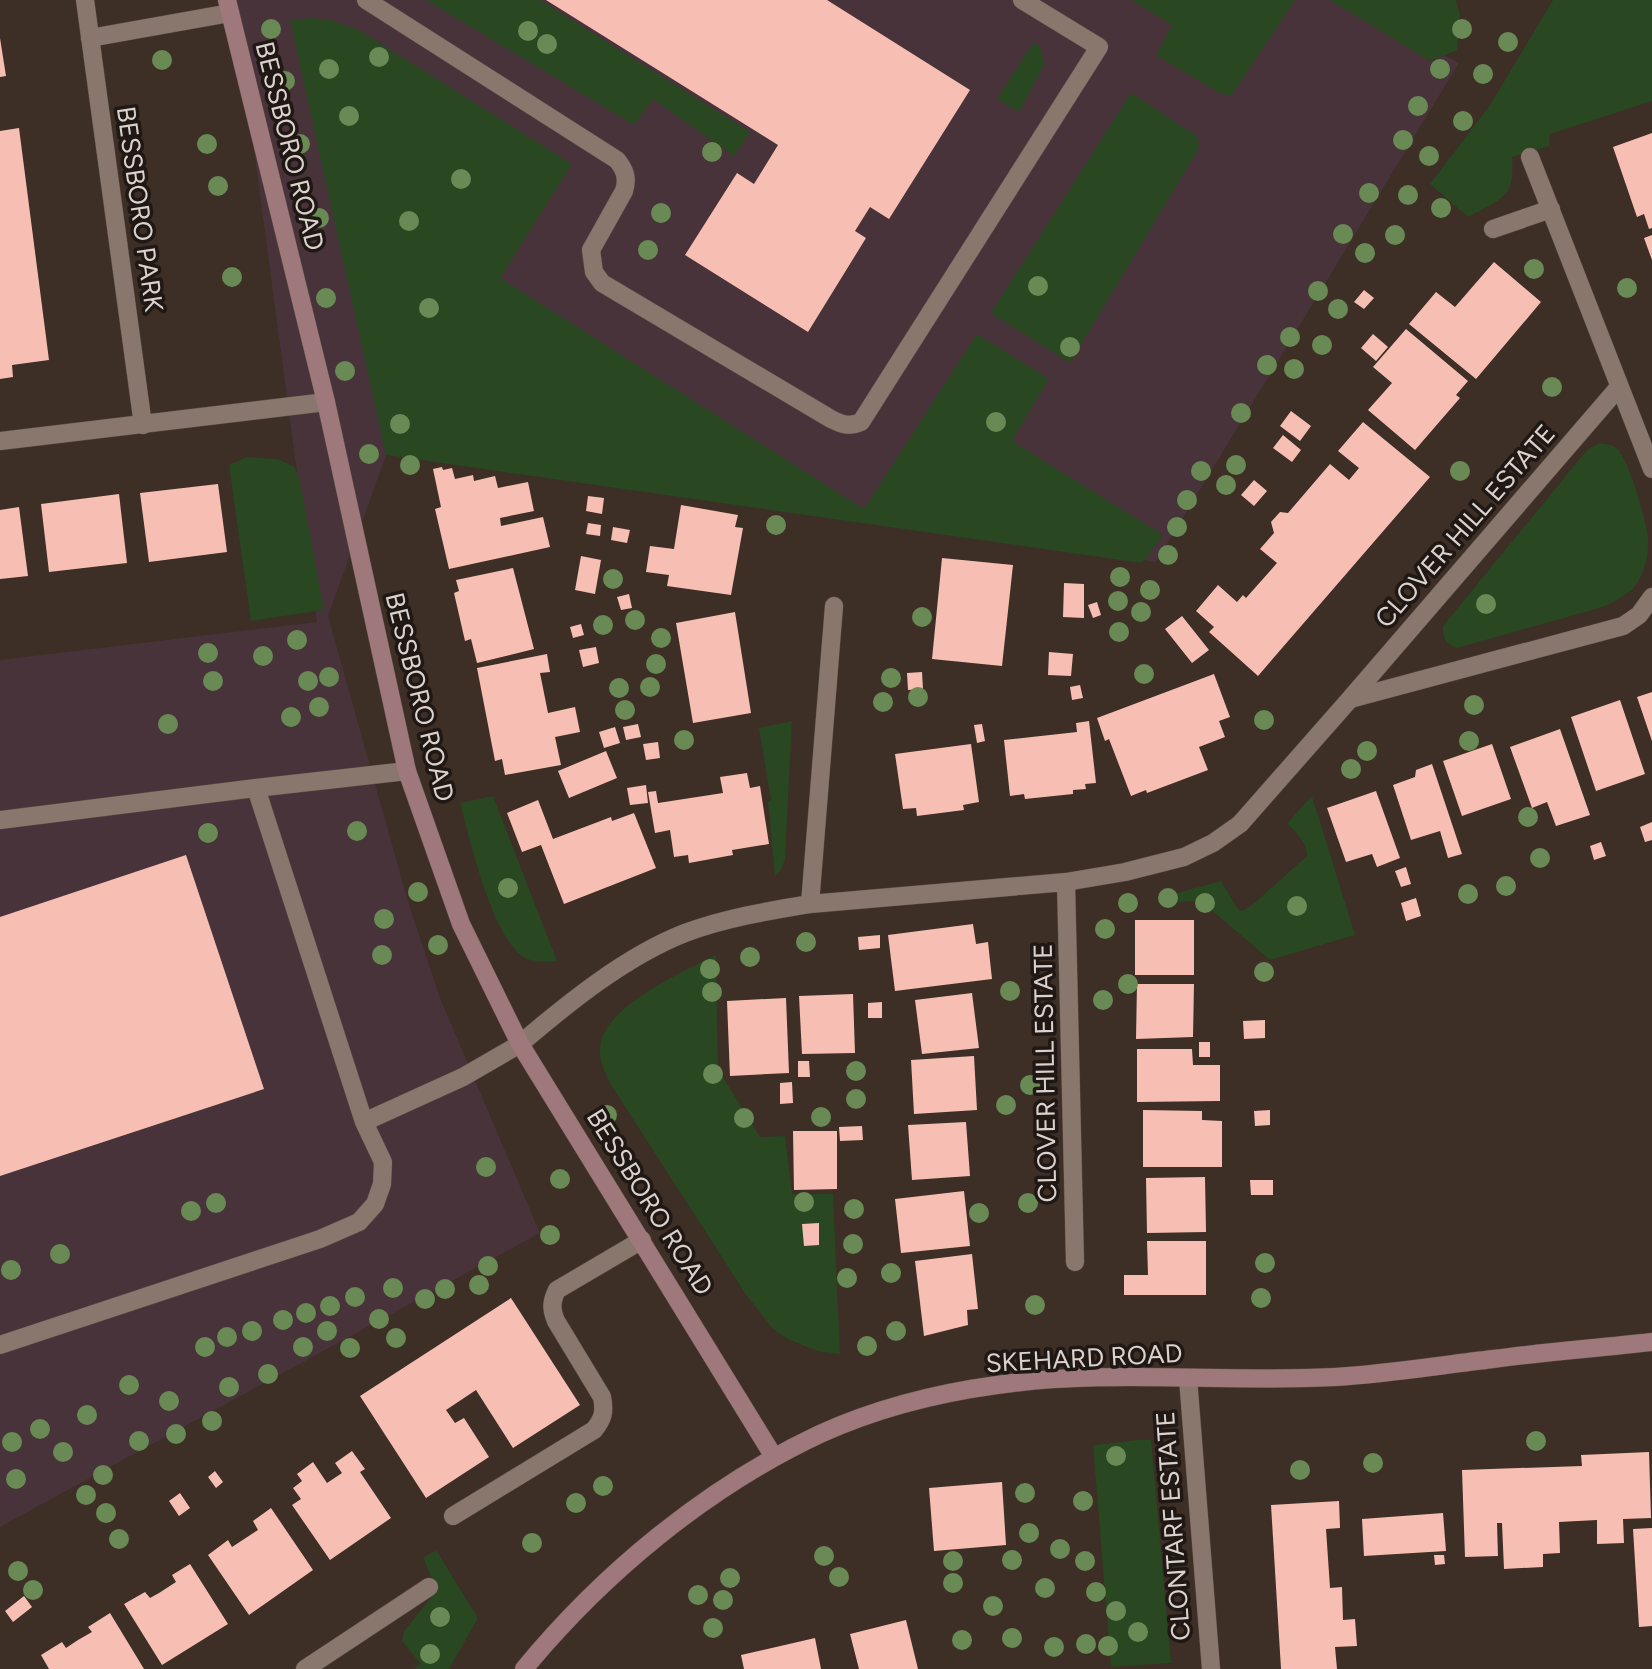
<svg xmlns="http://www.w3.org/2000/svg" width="1652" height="1669" font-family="Figtree,sans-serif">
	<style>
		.industrial { fill: #473339 }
		.green { fill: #294721 }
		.building { fill: #f7bfb3 }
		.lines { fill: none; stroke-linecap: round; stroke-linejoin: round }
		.lane-casing { stroke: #584b44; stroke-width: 19 }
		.street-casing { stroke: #584b44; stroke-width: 19 }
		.secondary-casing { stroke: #584b44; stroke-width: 19 }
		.lane { stroke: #89776e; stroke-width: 18 }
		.street { stroke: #89776e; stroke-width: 18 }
		.secondary { stroke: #9e787a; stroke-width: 18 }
		.tree { fill: #698a55 }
		.labels { text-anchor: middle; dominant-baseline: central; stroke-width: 7; stroke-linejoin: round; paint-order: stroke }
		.street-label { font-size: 26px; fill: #dcd2cd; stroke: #1f1814 }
	</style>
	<rect width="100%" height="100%" fill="#3d2e26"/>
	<path class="industrial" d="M234 0H1343L1459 63 1156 562 388 450 328 616 409 905 440 998 540 1233 0 1527V660L317 622Z"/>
	<path class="green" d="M426 0H540L750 132 734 156 653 99 634 125Z
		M1131 0H1295L1231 96 1219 93 1156 55 1172 25Z
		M1330 0H1456L1460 15 1457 50 1430 61Z
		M1553 0H1652V101L1550 134 1549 146 1512 157C1516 198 1500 200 1468 217L1430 184 1490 105Z
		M312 18 330 20 359 30 572 164 500 278 864 509 977 334 1049 379 1012 441 1163 535 1142 563 386 455 290 20Z
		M1033 43 1041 47 1044 65 1019 112 997 99Z
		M1131 93 1198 137 1199 148 1070 363 991 313Z
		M1599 443C1603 444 1611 444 1615 447 1628 454 1647 523 1648 539 1649 552 1645 570 1638 582 1631 594 1615 601 1603 607L1457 648C1445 644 1443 638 1443 626L1587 450Z
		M247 457 278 459 295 467 300 481 324 610 251 621 229 465Z
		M792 721 785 859 781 870 775 876 768 802 771 800 759 728Z
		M493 796 557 961C547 962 535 963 525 958 492 939 470 840 460 803Z
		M1312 796 1355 935 1270 960 1201 901 1178 902 1177 893 1221 881 1238 909 1242 911 1252 905 1307 856C1307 842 1296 833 1287 823Z
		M716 955 718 1069 760 1137 785 1136 792 1194H833L840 1354 817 1351 790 1340 773 1329 747 1296 611 1085C606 1074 599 1062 600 1049 600 1008 684 971 716 955Z
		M1138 1440H1151L1171 1663 1111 1667 1093 1445Z
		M436 1550 478 1618 449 1669H415L420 1663 402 1641 404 1631 437 1590 423 1558Z"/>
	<path class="building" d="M546 0H827L970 90 889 219 870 207 855 231 866 238 808 332 685 255 737 173 754 184 778 145Z
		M0 38 6 76 0 77Z
		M19 128 49 360 12 365 13 377 0 379V131Z
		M1652 133V228L1649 229 1644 214 1637 217 1613 147Z
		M1652 235V260L1644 238Z
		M1494 262 1541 302 1476 379 1409 324 1436 292 1455 307Z
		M1364 290 1374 298 1364 309 1354 302Z
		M1406 329 1468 381 1456 395 1460 398 1415 450 1368 410 1392 383 1373 367Z
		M1373 334 1388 347 1376 361 1361 348Z
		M1291 411 1311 426 1300 441 1280 426Z
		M1363 422 1430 477 1258 676 1209 632 1214 627 1196 611 1218 585 1237 602 1243 595 1246 598 1277 563 1260 549 1274 533 1271 522 1280 512 1288 513 1330 464 1349 480 1359 468 1338 451Z
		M1283 435 1301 450 1292 462 1273 448Z
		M442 467 443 470 452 468 455 479 473 475 474 481 495 476 498 488 528 482 534 511 500 518 501 526 543 517 550 547 449 569 435 509 441 507 433 469Z
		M1254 480 1267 491 1254 506 1241 495Z
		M218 484 227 552 149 562 140 493Z
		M119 494 127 563 49 572 41 504Z
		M588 496 604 498 602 514 586 511Z
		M681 505 738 515 735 527 743 528 731 595 667 586 669 575 646 572 650 546 674 549Z
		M19 507 28 576 0 579V510Z
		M588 523 601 525 600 536 586 534Z
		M613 527 630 530 627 543 611 540Z
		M581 556 601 560 595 594 575 590Z
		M942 558 1013 565 1002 666 932 659Z
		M513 568 534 649 477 663 471 639 465 641 454 593 459 591 456 580Z
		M1064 583 1084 584V618L1063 617Z
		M629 594 632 608 621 610 617 597Z
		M1097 602 1101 615 1093 618 1088 605Z
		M735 612 751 713 693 723 676 623Z
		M1182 616 1209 650 1192 663 1165 629Z
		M581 624 584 635 573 638 570 627Z
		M596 647 599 663 583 667 579 650Z
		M1049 652 1073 654 1071 676 1048 675Z
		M547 654 550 672 540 673 548 713 575 707 580 732 555 737 561 765 505 775 502 759 495 761 477 668Z
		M922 672 923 689 908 690 907 673Z
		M1214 674 1230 717 1219 721 1225 737 1199 747 1208 770 1147 793 1146 790 1131 796 1109 739 1105 741 1097 718Z
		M1080 685 1083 698 1072 700 1070 687Z
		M1652 692V741L1637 697Z
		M1620 700 1645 774 1596 791 1571 717Z
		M1089 721 1096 783 1085 784 1086 789 1073 790V794L1025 799 1024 794 1010 796 1004 740 1077 732 1076 723Z
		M638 724 641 737 626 740 623 727Z
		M982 724 985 741 977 743 974 725Z
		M615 727 620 743 604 748 599 732Z
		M1560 729 1590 815 1556 826 1547 802 1532 808 1510 747Z
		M658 742 660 758 646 760 643 744Z
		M971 744 979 802 963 805 964 810 917 816 916 808 903 809 895 754Z
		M1492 744 1511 799 1462 816 1443 761Z
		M606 751 617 778 569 798 558 771Z
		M1432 764 1462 854 1448 858 1440 831 1411 840 1393 785 1415 777 1416 770Z
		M747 773 750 788 760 786 769 844 732 850 733 855 689 863 688 855 674 857 670 830 655 833 648 792 656 791 658 803 723 793 720 777Z
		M646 785 648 803 630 805 627 788Z
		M1376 791 1400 858 1377 867 1372 854 1346 862 1327 808Z
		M538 800 553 839 611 817 612 821 634 813 656 868 564 904 541 845 522 852 507 813Z
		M1652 822V840L1645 842 1640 827Z
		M1601 842 1606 856 1594 860 1590 846Z
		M186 855 264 1089 0 1176V917Z
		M1406 867 1411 884 1401 887 1395 871Z
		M1416 898 1421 916 1406 921 1401 903Z
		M1135 920H1194V975H1135Z
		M973 924 976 944 988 942 992 979 895 991 888 935Z
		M880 935V948L859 950 858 937Z
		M1137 984H1194L1193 1037 1136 1039Z
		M972 993 979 1048 922 1054 915 1000Z
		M853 994 855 1053 802 1054 799 996Z
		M786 998 789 1073 730 1076 727 1001Z
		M882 1002V1018H868V1003Z
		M1265 1020V1038L1244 1039 1243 1021Z
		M1199 1042H1210V1057H1199Z
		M1137 1049H1192L1193 1065H1220V1101L1137 1102Z
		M974 1056 977 1110 914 1114 911 1060Z
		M798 1061H809L810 1077H798Z
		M792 1082 793 1103 780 1104V1083Z
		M1143 1110 1202 1111V1120L1222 1121V1167H1143Z
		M1270 1110V1125L1255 1126 1254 1111Z
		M966 1122 970 1176 912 1180 908 1125Z
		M862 1126 863 1140 840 1141 839 1127Z
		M793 1131H837V1189L794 1190Z
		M1205 1177 1206 1232 1147 1233 1146 1178Z
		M1250 1180H1273V1195H1251Z
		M964 1191 970 1246 901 1253 895 1199Z
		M819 1223V1245L804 1246 802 1224Z
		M1147 1241H1206V1295H1124V1275H1148Z
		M972 1254 978 1309 967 1310 968 1325 924 1336 915 1261Z
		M511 1298 580 1405 513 1448 476 1390 446 1410 455 1423 464 1418 489 1457 426 1498 360 1396Z
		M352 1451 365 1469 360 1472 391 1518 330 1560 292 1505 301 1499 293 1488 302 1481 297 1474 313 1462 327 1483 342 1473 335 1463Z
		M1649 1452 1651 1518 1623 1519 1624 1543 1597 1544V1520L1559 1522 1560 1553 1543 1554V1567L1504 1569 1502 1523H1497L1498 1556 1465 1557 1462 1470 1582 1466 1581 1455Z
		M215 1471 223 1482 216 1488 208 1477Z
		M1002 1482 1006 1545 934 1551 929 1488Z
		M180 1493 190 1508 179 1516 169 1501Z
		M1339 1501 1340 1528 1326 1529 1330 1588 1342 1587 1343 1620 1355 1619 1357 1646 1335 1647 1337 1669H1281L1271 1505Z
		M271 1508 313 1570 249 1615 208 1555 228 1540 232 1547 258 1530 253 1521Z
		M1443 1513 1446 1551 1364 1556 1362 1519Z
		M1652 1528V1626L1639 1627 1633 1529Z
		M1434 1555H1444L1445 1564 1435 1565Z
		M190 1564 228 1624 162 1665 124 1604 145 1592 150 1598 159 1593 176 1582 172 1575Z
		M24 1596 32 1607 13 1622 5 1611Z
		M110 1613 144 1669H49L41 1655 62 1642 66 1648 78 1640 92 1632 88 1627Z
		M906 1620 918 1669H859L850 1634Z
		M815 1638 821 1669H744L741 1655Z"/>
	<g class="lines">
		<g class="lane-casing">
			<path id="lane" d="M366 0 617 160C625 170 628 178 624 191L591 250 594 272 602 283 831 419C843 425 849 427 861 422L1099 47 1022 0
				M90 38 230 13
				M256 788 407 771
				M0 820 256 788 364 1122 383 1162 382 1184 375 1204 359 1222 320 1239 0 1345
				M364 1122 463 1077 520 1044
				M453 1516 594 1430C603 1419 605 1412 602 1397L556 1321C551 1309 551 1302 557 1290L642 1240"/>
		</g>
		<g class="street-casing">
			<path id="street" d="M85 0 143 425
				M1530 157 1652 469
				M1493 229 1551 209
				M0 441 326 402
				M834 606 810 904 1066 882 1125 872 1184 857 1213 843 1240 824 1350 699 1623 626 1639 615 1652 597
				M1350 699 1619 387
				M1066 882 1075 1262
				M520 1044C568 1003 626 956 685 933 725 918 768 911 810 904
				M1188 1378 1211 1669
				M305 1669 429 1587"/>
		</g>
		<g class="secondary-casing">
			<path id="secondary" d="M227 0 326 402 407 771 461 924 520 1044 774 1457
				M524 1669C603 1573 707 1487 820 1434 875 1409 938 1393 997 1385 1109 1369 1223 1383 1335 1377 1388 1374 1441 1365 1493 1359 1546 1352 1599 1348 1652 1342"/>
		</g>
		<use href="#lane" class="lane"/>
		<use href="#street" class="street"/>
		<use href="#secondary" class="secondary"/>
	</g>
	<g class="tree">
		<circle cx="271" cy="29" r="10"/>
		<circle cx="1462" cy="29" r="10"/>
		<circle cx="528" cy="31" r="10"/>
		<circle cx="1508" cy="42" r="10"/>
		<circle cx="547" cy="44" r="10"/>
		<circle cx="379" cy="57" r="10"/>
		<circle cx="162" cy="60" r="10"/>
		<circle cx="329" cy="69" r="10"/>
		<circle cx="1440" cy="69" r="10"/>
		<circle cx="1483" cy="74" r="10"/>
		<circle cx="285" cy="81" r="10"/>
		<circle cx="1418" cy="106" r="10"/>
		<circle cx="349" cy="116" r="10"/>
		<circle cx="1463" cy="121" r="10"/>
		<circle cx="1403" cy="140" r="10"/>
		<circle cx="207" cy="144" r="10"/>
		<circle cx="300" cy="144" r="10"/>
		<circle cx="712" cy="152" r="10"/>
		<circle cx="1429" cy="156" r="10"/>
		<circle cx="461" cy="179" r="10"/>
		<circle cx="218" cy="186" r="10"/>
		<circle cx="1369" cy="193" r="10"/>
		<circle cx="1408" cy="195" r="10"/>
		<circle cx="1441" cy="208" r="10"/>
		<circle cx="661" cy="213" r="10"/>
		<circle cx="319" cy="218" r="10"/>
		<circle cx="409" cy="221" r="10"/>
		<circle cx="1343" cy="234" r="10"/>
		<circle cx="1395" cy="235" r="10"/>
		<circle cx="648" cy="250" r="10"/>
		<circle cx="1365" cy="253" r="10"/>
		<circle cx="1534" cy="269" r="10"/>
		<circle cx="232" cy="277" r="10"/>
		<circle cx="1038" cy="286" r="10"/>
		<circle cx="1627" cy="288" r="10"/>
		<circle cx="1318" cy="291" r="10"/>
		<circle cx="326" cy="298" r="10"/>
		<circle cx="429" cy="308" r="10"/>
		<circle cx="1338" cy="309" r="10"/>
		<circle cx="1290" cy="337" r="10"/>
		<circle cx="1322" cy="345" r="10"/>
		<circle cx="1070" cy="347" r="10"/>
		<circle cx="1267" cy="365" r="10"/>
		<circle cx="1294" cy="369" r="10"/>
		<circle cx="345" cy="371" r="10"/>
		<circle cx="1552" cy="387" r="10"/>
		<circle cx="1241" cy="413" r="10"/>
		<circle cx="996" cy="422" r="10"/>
		<circle cx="400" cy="424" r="10"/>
		<circle cx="369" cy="454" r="10"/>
		<circle cx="410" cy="465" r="10"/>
		<circle cx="1236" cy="465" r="10"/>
		<circle cx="1201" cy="471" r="10"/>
		<circle cx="1460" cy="471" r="10"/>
		<circle cx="1226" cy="485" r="10"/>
		<circle cx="1187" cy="500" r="10"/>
		<circle cx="776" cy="525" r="10"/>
		<circle cx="1177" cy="527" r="10"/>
		<circle cx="1168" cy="555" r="10"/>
		<circle cx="1120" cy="577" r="10"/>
		<circle cx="613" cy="579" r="10"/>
		<circle cx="1150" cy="590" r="10"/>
		<circle cx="1118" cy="601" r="10"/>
		<circle cx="1486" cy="604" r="10"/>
		<circle cx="1141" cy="612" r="10"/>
		<circle cx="922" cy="617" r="10"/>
		<circle cx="635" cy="620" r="10"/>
		<circle cx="603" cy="625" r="10"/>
		<circle cx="1119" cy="632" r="10"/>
		<circle cx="661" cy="638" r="10"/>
		<circle cx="297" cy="640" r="10"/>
		<circle cx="208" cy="653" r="10"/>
		<circle cx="263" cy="656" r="10"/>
		<circle cx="656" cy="664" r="10"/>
		<circle cx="1144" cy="674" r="10"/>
		<circle cx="329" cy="677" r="10"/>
		<circle cx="891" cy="678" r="10"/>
		<circle cx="213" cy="681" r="10"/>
		<circle cx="308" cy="681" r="10"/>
		<circle cx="650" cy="687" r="10"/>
		<circle cx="619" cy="688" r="10"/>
		<circle cx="918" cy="697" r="10"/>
		<circle cx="883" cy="702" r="10"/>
		<circle cx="1474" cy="705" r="10"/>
		<circle cx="319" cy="707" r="10"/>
		<circle cx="625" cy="710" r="10"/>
		<circle cx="291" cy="717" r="10"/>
		<circle cx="1264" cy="720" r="10"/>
		<circle cx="168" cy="724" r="10"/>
		<circle cx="684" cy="740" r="10"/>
		<circle cx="1469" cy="741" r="10"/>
		<circle cx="1367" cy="751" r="10"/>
		<circle cx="1351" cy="769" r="10"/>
		<circle cx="1528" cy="817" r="10"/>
		<circle cx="357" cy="831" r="10"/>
		<circle cx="208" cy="833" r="10"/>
		<circle cx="1540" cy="858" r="10"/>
		<circle cx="1506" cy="886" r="10"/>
		<circle cx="508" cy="888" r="10"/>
		<circle cx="418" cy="892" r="10"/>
		<circle cx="1468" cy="894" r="10"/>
		<circle cx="1168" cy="898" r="10"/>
		<circle cx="1128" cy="903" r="10"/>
		<circle cx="1205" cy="903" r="10"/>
		<circle cx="1297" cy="906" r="10"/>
		<circle cx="384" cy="919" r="10"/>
		<circle cx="1105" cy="929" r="10"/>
		<circle cx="806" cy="942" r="10"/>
		<circle cx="438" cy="945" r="10"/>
		<circle cx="382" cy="955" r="10"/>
		<circle cx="750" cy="957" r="10"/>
		<circle cx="710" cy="969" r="10"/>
		<circle cx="1264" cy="972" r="10"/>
		<circle cx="1128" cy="984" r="10"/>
		<circle cx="1010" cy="991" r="10"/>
		<circle cx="712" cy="992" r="10"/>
		<circle cx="1103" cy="1000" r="10"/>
		<circle cx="856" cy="1071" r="10"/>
		<circle cx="713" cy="1074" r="10"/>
		<circle cx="1030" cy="1085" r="10"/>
		<circle cx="856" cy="1099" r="10"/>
		<circle cx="1006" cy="1105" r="10"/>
		<circle cx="607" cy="1115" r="10"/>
		<circle cx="821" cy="1117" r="10"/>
		<circle cx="744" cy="1118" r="10"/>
		<circle cx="486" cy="1167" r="10"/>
		<circle cx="560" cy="1179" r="10"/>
		<circle cx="804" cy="1202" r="10"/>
		<circle cx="216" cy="1203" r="10"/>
		<circle cx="1028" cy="1203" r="10"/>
		<circle cx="854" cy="1209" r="10"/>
		<circle cx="191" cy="1211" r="10"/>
		<circle cx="979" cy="1213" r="10"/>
		<circle cx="550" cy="1235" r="10"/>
		<circle cx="853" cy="1244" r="10"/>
		<circle cx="60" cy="1254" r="10"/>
		<circle cx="1265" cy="1263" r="10"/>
		<circle cx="488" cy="1266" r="10"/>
		<circle cx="11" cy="1270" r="10"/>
		<circle cx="891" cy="1273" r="10"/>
		<circle cx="847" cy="1278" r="10"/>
		<circle cx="479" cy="1285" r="10"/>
		<circle cx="393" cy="1288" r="10"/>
		<circle cx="445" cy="1289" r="10"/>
		<circle cx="355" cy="1297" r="10"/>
		<circle cx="1261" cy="1298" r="10"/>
		<circle cx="425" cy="1299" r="10"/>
		<circle cx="1035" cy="1305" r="10"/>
		<circle cx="330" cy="1306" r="10"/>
		<circle cx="306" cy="1313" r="10"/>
		<circle cx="379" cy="1319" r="10"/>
		<circle cx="283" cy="1320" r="10"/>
		<circle cx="252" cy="1331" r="10"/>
		<circle cx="327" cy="1331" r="10"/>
		<circle cx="896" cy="1331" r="10"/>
		<circle cx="227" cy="1337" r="10"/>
		<circle cx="396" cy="1338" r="10"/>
		<circle cx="867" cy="1346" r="10"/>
		<circle cx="205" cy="1347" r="10"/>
		<circle cx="303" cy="1347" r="10"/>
		<circle cx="350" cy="1348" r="10"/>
		<circle cx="268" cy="1374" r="10"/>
		<circle cx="129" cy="1385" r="10"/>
		<circle cx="229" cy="1387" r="10"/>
		<circle cx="169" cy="1401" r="10"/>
		<circle cx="87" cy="1415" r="10"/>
		<circle cx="212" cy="1421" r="10"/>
		<circle cx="40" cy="1429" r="10"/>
		<circle cx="176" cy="1434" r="10"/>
		<circle cx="139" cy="1441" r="10"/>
		<circle cx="1536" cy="1441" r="10"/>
		<circle cx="12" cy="1442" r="10"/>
		<circle cx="63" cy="1452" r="10"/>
		<circle cx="1116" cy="1456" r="10"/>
		<circle cx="1373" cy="1463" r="10"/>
		<circle cx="1300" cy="1470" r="10"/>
		<circle cx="103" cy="1475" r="10"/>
		<circle cx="16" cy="1479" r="10"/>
		<circle cx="603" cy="1486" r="10"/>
		<circle cx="1025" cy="1493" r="10"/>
		<circle cx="86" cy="1495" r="10"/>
		<circle cx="1083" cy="1501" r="10"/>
		<circle cx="576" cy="1503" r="10"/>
		<circle cx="106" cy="1513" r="10"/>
		<circle cx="1029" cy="1533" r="10"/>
		<circle cx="119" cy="1539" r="10"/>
		<circle cx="532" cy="1543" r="10"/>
		<circle cx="1060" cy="1549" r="10"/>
		<circle cx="824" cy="1556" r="10"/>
		<circle cx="1012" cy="1560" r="10"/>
		<circle cx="953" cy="1561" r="10"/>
		<circle cx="1085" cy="1561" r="10"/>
		<circle cx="18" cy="1571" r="10"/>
		<circle cx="839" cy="1577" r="10"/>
		<circle cx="730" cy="1578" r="10"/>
		<circle cx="953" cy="1583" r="10"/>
		<circle cx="1045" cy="1588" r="10"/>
		<circle cx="33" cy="1590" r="10"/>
		<circle cx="1096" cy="1592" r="10"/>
		<circle cx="698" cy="1595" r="10"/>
		<circle cx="723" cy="1600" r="10"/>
		<circle cx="993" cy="1606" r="10"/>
		<circle cx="1116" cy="1611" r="10"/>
		<circle cx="440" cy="1617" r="10"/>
		<circle cx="713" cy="1628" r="10"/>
		<circle cx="1138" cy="1632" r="10"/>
		<circle cx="1012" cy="1638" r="10"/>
		<circle cx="962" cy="1640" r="10"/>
		<circle cx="1086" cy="1644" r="10"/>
		<circle cx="1108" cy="1646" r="10"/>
		<circle cx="1054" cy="1647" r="10"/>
		<circle cx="430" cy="1654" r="10"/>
	</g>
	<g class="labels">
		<g class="street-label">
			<text transform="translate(290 146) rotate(76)">BESSBORO ROAD</text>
			<text transform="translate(140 209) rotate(82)">BESSBORO PARK</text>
			<text transform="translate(1465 526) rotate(-49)">CLOVER HILL ESTATE</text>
			<text transform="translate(420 697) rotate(76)">BESSBORO ROAD</text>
			<text transform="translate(1045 1073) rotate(-91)">CLOVER HILL ESTATE</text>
			<text transform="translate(650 1202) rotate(58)">BESSBORO ROAD</text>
			<text transform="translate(1084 1358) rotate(-3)">SKEHARD ROAD</text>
			<text transform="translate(1173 1526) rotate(-94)">CLONTARF ESTATE</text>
		</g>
	</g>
</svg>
